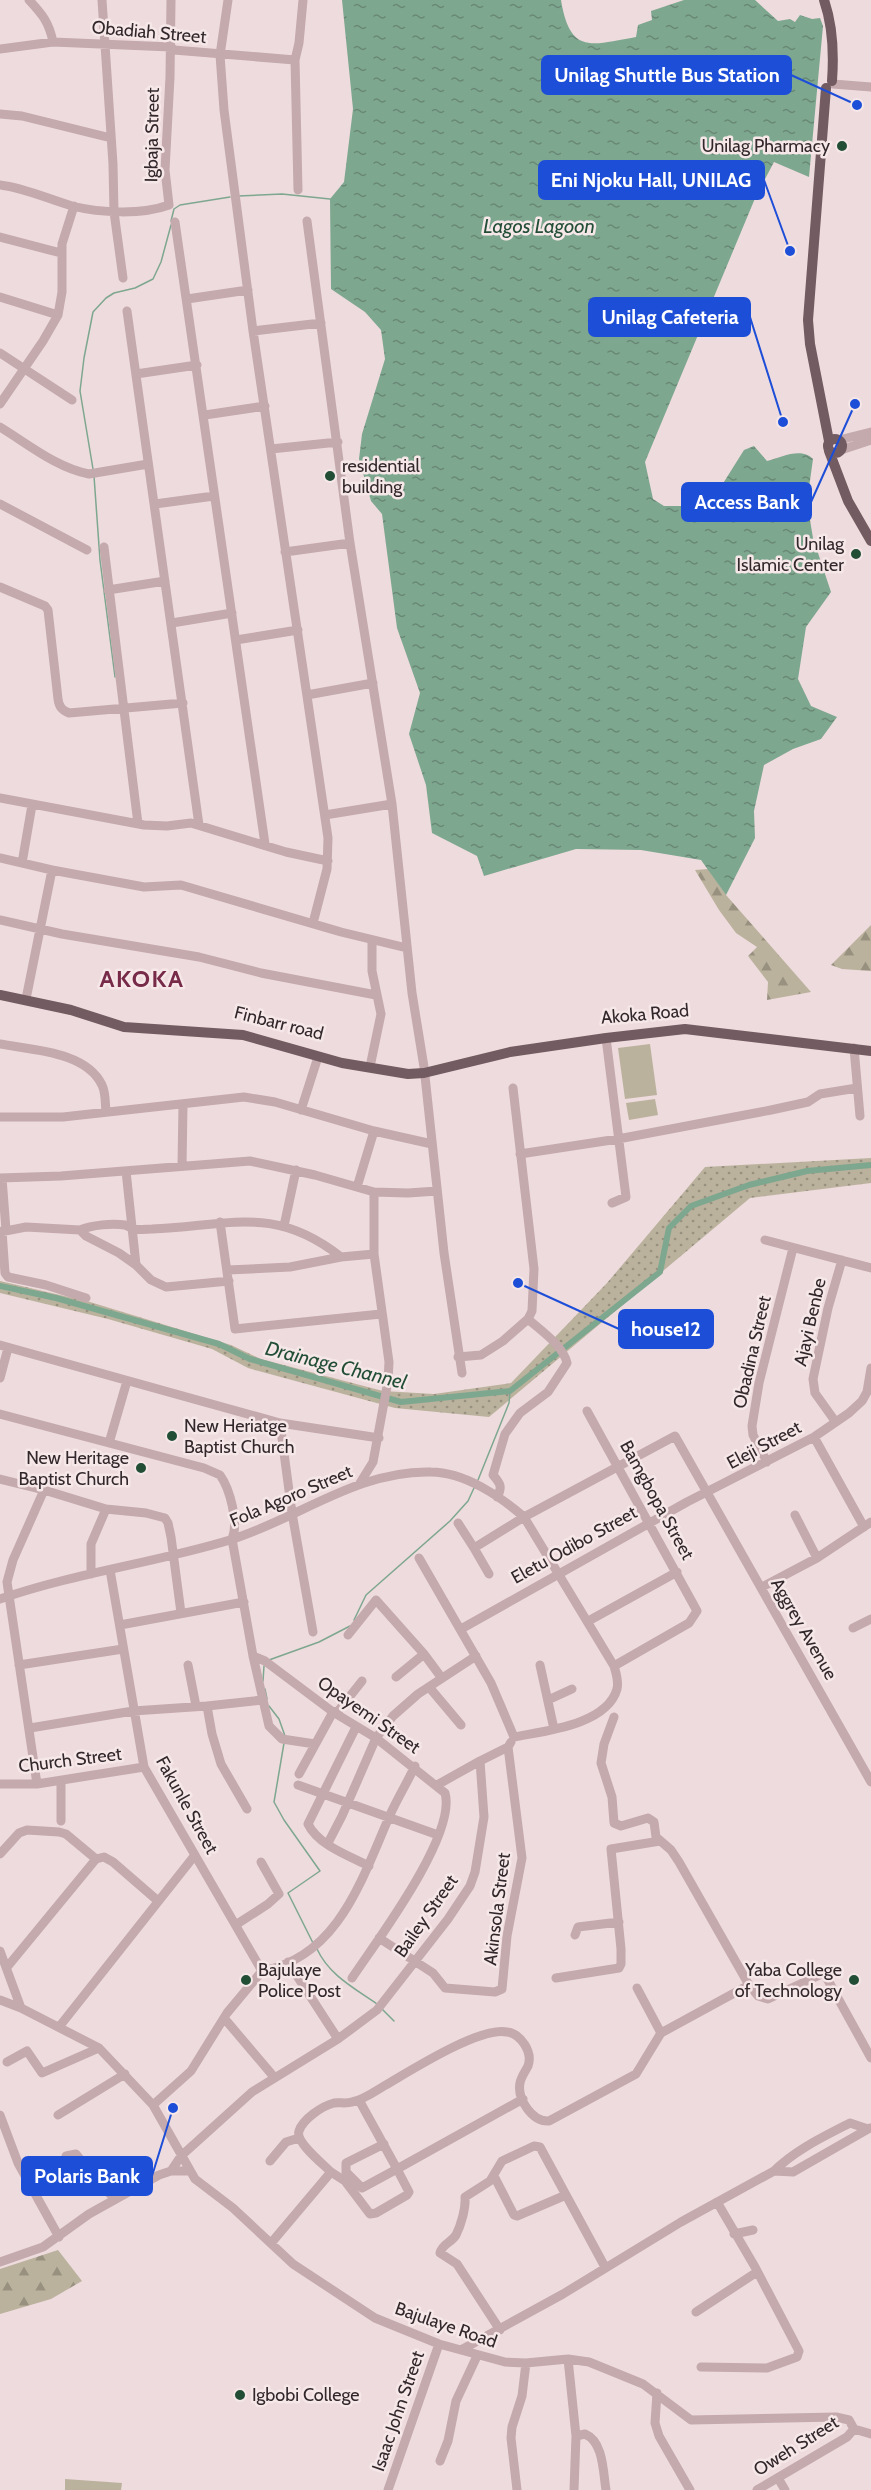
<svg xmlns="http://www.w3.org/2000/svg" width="871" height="2490" font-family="Cabin,sans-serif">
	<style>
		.grass { fill: url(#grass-dots) }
		.forest { fill: url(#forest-firs) }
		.park { fill: #bbb29d }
		.water { fill: url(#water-ripples) }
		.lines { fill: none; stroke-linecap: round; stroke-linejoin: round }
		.stream { stroke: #7ea78f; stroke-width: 1.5 }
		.canal { stroke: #7ea78f; stroke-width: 6 }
		.minor { stroke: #c4a9ad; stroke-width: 9 }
		.major { stroke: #725b61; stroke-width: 10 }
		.poi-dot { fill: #234e36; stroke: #f6e7e8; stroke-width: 2 }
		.labels { text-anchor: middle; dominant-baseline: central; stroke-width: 5; stroke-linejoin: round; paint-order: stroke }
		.street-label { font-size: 18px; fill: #32282b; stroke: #f6e7e8 }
		.poi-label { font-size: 18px; fill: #32282b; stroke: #f6e7e8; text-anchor: end }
		.water-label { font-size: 20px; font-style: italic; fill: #234e36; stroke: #f6e7e8 }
		.district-label { font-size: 24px; font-weight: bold; letter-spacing: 1.5px; fill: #772b48; stroke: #f6e7e8 }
		.leader { fill: none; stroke: #1d4ed8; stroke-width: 2 }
		.callout-dot { fill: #1d4ed8; stroke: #f6e7e8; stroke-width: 2 }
		.callout { fill: #1d4ed8; stroke: #1d4ed8; stroke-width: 2 }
		.callout-label { font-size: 20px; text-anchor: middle; font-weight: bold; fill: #fff }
	</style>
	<defs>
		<pattern id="grass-dots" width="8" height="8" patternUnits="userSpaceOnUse" patternTransform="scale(1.5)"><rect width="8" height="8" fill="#bbb29d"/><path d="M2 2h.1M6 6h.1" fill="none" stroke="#999180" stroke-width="1.8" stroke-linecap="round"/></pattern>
		<pattern id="forest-firs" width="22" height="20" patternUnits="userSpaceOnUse" patternTransform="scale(1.5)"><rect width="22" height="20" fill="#bbb29d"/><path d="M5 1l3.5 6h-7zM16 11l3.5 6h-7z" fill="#999180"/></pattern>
		<pattern id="water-ripples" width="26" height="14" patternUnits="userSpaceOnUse" patternTransform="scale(1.5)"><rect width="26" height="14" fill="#7ea78f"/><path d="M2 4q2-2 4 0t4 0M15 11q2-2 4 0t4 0" fill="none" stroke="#688875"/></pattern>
	</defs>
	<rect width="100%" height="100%" fill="#eedbdd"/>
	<path class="grass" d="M871 1158V1183L750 1198 489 1417 395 1408 248 1368 212 1349 108 1319 0 1293V1281L90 1302 231 1345 261 1359 383 1391 434 1394 511 1383 607 1283 705 1167Z"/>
	<path class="forest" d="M708 869 726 895 811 992 767 1000 768 982 748 956 757 947 736 933 719 910 695 870Z
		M871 925V971L842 969 831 965Z
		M58 2250 82 2281 51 2299 0 2314V2269Z"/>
	<path class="park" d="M650 1044 657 1095 625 1099 618 1048Z
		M655 1099 658 1115 629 1120 626 1103Z
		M65 2479 122 2483 121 2490H65Z"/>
	<path class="water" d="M342 0H561C570 55 591 45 636 37L638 25 652 20 651 11 684 0H755L778 21 790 19 795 22 800 15 812 19 820 18 823 26 809 177 774 162 756 196 645 462 653 499 664 506H685L717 493 744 450 754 446 767 461C782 457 801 447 813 459L807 502 813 538 831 592 806 627 798 679 811 706 837 717 821 739 793 749 764 765 754 811 755 838 726 895 701 860 641 850 576 849 484 876 477 856 432 833 426 785 409 734 420 693 397 628 382 514 371 501 359 459 362 434 385 359 381 330 365 312 331 289 330 199 344 182 353 109Z"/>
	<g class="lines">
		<path class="stream" d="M238 196 282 194 330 199
			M171 221 174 209 180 205 230 197
			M93 469 80 391 84 358 93 312 106 298 114 293 135 288 153 279 161 262 171 225
			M94 476 100 560 115 677
			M478 1480 509 1403 510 1391
			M354 1620 366 1595 450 1521 468 1501 474 1488
			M269 1660 319 1642 350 1626
			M263 1681 264 1666
			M265 1689 267 1699
			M269 1706 279 1719 285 1736
			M284 1743 274 1802 284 1820 320 1871 288 1893 313 1943
			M317 1949C329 1975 354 1988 377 2004
			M382 2009 394 2021"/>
		<path class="canal" d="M0 1286 56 1298 219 1344 250 1359 401 1402 510 1391 660 1272 669 1228 691 1206 749 1185 807 1171 871 1165"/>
		<path class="minor" d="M29 0C42 14 49 22 53 42
			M102 0 113 164 114 212 123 278
			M228 0 220 55 224 110 253 331 328 838 327 869 313 923
			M0 49 53 42 171 47 174 50 295 60
			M833 84 871 87
			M0 114 22 116 111 138
			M0 185C25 188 48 199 72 206 100 213 142 215 169 205L165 170 170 77 171 0
			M298 190 295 60 299 43 303 0
			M307 221 350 543 392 804 412 993 424 1067 444 1253 462 1373
			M175 222 265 844
			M0 237 61 253
			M0 297 58 315
			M187 299 248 290
			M127 311 199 825
			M253 331 321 323
			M0 353 72 400
			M136 374 197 365
			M0 404 43 341 58 315 62 292V244L74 206
			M205 415 265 406
			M0 427C28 444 57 468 89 474L148 464
			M839 440 871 432
			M271 449 338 442
			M841 450 871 440
			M0 504 87 550
			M155 504 214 496
			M104 547 138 824
			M285 552 350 543
			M0 587 45 606 48 610 58 699C59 707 62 710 69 713L183 703
			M108 590 165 581
			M172 623 232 613
			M236 640 298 630
			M307 695 373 683
			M0 798 144 825 167 826 191 823 286 852 328 861
			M325 815 392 804
			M0 858 52 870 144 887 181 885 341 932 407 948
			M22 863 32 805
			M0 920 62 934 199 957 261 973 376 995
			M27 994 52 870
			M606 1038 626 1197 612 1203
			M0 1044C31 1050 86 1051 102 1085 106 1093 105 1104 106 1112
			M854 1048 860 1116
			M371 1062 381 1014 372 971V940
			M301 1110 318 1057
			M0 1117H63L244 1097 275 1102 374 1131 432 1144
			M520 1154 618 1139 771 1110 808 1102 820 1094 857 1088
			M182 1166 183 1105
			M126 1171 136 1265
			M0 1178 61 1176 250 1161 315 1175 374 1192 408 1193 437 1191
			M2 1178 6 1230
			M357 1187 374 1131
			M220 1222 235 1329 381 1314
			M284 1226 296 1170
			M80 1230C92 1225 112 1223 125 1225 128 1226 131 1228 133 1229 138 1230 147 1229 152 1229 228 1226 274 1204 341 1257
			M2 1231 5 1273 8 1277 46 1285 86 1298
			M0 1232 26 1227 80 1230 86 1236 119 1253 136 1265 151 1280 166 1287 229 1281
			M765 1240 871 1268
			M228 1270 290 1267 341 1257 374 1254
			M0 1345 280 1423 379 1438
			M458 1357 481 1355 503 1341 528 1319 532 1311 534 1269 513 1088
			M0 1378 8 1348
			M587 1411 697 1611 689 1623 614 1666
			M0 1414 204 1468 220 1475C230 1489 239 1523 232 1539L253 1656 265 1661 333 1712 376 1738 445 1793C457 1835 376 1942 352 1978
			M835 1421 815 1393 813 1379 828 1308 842 1260
			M280 1423 292 1513 313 1632
			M814 1437 864 1527
			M109 1443 127 1381
			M767 1462 753 1435 752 1426 759 1383 793 1248
			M0 1479 44 1490 106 1509 146 1513 165 1518 168 1523 171 1537 181 1613
			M360 1483 373 1462 388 1381 389 1362 374 1254V1192
			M497 1497C503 1487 500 1483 493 1475L505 1434 520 1413 548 1392 567 1363C563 1345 540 1330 528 1319
			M795 1515 817 1558
			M458 1523 474 1548 524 1517 675 1436 871 1782
			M474 1548 489 1574
			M419 1558 491 1683 514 1737
			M110 1570 144 1767 262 1971
			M91 1574V1544L106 1509
			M762 1587 817 1558 871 1522
			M0 1599C75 1573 154 1563 230 1540 298 1519 357 1470 431 1472 464 1472 500 1496 524 1517L614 1666C616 1673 619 1681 617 1689 607 1725 544 1731 514 1737
			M592 1619 677 1572
			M120 1625 244 1602
			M853 1628 871 1619
			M461 1629 687 1502 814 1437 849 1413 862 1401 867 1392 871 1368
			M348 1635 376 1600 424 1654
			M253 1656 269 1726 282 1739 315 1744
			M19 1665 123 1649
			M188 1665 196 1706
			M540 1665 554 1729
			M396 1677 424 1654 441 1677
			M429 1687 461 1725
			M548 1700 572 1689
			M207 1706 212 1734 221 1764 247 1809
			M614 1717 604 1744 601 1763 612 1797 614 1823 621 1826 648 1818 654 1822 656 1837 671 1850 679 1862 749 1985 758 1996 768 1999 824 1973 871 2058
			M356 1727 308 1824C318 1845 349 1856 369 1866
			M30 1728 133 1711 207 1706 262 1700
			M299 1774 333 1712 339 1710 362 1681
			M61 1781V1821
			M0 1784H37L144 1767
			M37 1784 7 1582 13 1560 44 1490
			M298 1785 438 1835
			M437 1785 480 1761
			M328 1843 342 1816 376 1738 393 1716 418 1694 476 1656
			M0 1854 19 1833 27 1830 59 1832 66 1834 96 1859
			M237 1924 268 1904 279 1894 261 1862
			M575 1935 578 1927 619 1922
			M379 1938 433 1973 445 1988 495 1992 502 1989 507 1936 522 1858 508 1747 511 1742
			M0 1951 21 2008 99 2048 153 2105 195 2179 233 2208 293 2264 375 2318 439 2344 505 2362 526 2363 568 2359 589 2362 643 2384 691 2420 836 2417 849 2420 854 2429 871 2434
			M288 1962 338 2039
			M8 1966 96 1859 104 1857 113 1862 158 1901
			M556 1978 619 1968 621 1964V1949L611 1849 660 1841
			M637 1988 661 2033
			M0 2000 21 2008
			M224 2018 274 2077
			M59 2027 195 1855
			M7 2062 27 2051 42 2073 99 2048
			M359 2100 397 2169 362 2188 346 2172V2163L384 2144
			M153 2105 191 2071 227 2013 262 1971C339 1957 362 1878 390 1815 397 1799 407 1783 415 1766
			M0 2115 18 2163 59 2237
			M58 2115 125 2074
			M66 2156 76 2154 102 2187 116 2199
			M270 2161 286 2142 299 2138
			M171 2171 181 2156 252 2092 338 2039 377 2010 448 1919 470 1886 475 1872 484 1817 480 1761 508 1747
			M774 2171 793 2172 870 2128
			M331 2172 345 2181 370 2214 376 2213 407 2195 409 2192 397 2169 523 2099
			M494 2176 514 2215 517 2216 566 2195
			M734 2234 753 2230
			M272 2242 331 2172C323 2164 295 2142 299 2131 303 2119 322 2106 334 2103 339 2102 346 2104 352 2102 363 2100 374 2092 384 2086 410 2071 480 2026 507 2032 521 2034 533 2052 528 2066 525 2072 521 2077 520 2083 517 2099 532 2122 549 2121L636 2074 661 2033 749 1985
			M0 2262 43 2247 89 2214 159 2175 171 2171H189
			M696 2312 757 2272
			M500 2330 457 2264 440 2253C442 2244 451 2243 456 2235 461 2225 466 2208 465 2197L490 2181 502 2161 534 2146 540 2147 605 2267
			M461 2350 563 2294 681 2222 774 2171C795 2150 823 2137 850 2123L868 2129
			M568 2359 576 2436 574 2490
			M701 2367 767 2368 797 2357 799 2351 755 2267 717 2202
			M657 2393 655 2423 659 2436 690 2490
			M576 2436 585 2434C604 2442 603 2473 606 2490
			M440 2461 448 2441 456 2401 477 2356
			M778 2478 785 2490
			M388 2490 439 2344
			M517 2490 511 2438 512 2427 522 2396 526 2363
			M757 2490 847 2437 854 2429"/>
		<path class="major" d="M824 0C833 26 834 54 832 81
			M826 88 808 320 810 344 829 441
			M828 446a7 7 0 1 1 14 0a7 7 0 1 1-14 0Z
			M829 451 848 501 871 541
			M0 995 71 1010 124 1027 243 1035 342 1063 408 1074 424 1073 510 1052 606 1038 685 1029 871 1051"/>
	</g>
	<g class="poi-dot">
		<circle cx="842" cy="146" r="6"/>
		<circle cx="330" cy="476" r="6"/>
		<circle cx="856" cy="554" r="6"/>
		<circle cx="172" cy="1436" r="6"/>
		<circle cx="141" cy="1468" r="6"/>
		<circle cx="246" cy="1980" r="6"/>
		<circle cx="854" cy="1980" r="6"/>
		<circle cx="240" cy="2395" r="6"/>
	</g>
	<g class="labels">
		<g class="street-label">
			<text transform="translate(149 32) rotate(5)">Obadiah Street</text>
			<text transform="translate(152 135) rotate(-89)">Igbaja Street</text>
			<text transform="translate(645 1014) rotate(-5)">Akoka Road</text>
			<text transform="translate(279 1023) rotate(14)">Finbarr road</text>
			<text transform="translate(810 1322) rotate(-77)">Ajayi Benbe</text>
			<text transform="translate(752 1352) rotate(-77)">Obadina Street</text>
			<text transform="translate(764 1445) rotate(-28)">Eleji Street</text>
			<text transform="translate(291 1496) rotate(-23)">Fola Agoro Street</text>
			<text transform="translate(657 1500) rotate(61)">Bamgbopa Street</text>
			<text transform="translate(574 1545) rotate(-29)">Eletu Odibo Street</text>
			<text transform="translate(804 1629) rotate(60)">Aggrey Avenue</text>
			<text transform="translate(369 1715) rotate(35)">Opayemi Street</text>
			<text transform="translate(70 1760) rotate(-7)">Church Street</text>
			<text transform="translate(187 1805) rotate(61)">Fakunle Street</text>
			<text transform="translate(497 1909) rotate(-83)">Akinsola Street</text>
			<text transform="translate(426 1916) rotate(-55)">Bailey Street</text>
			<text transform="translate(446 2325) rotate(19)">Bajulaye Road</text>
			<text transform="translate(398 2411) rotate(-71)">Isaac John Street</text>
			<text transform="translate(796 2446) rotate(-32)">Oweh Street</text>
		</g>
		<g class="poi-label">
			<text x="830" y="146">Unilag Pharmacy</text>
			<text x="342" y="466" text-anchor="start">residential<tspan x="342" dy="21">building</tspan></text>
			<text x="844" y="544">Unilag<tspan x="844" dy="21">Islamic Center</tspan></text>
			<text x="184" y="1426" text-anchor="start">New Heriatge<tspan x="184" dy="21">Baptist Church</tspan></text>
			<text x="129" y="1458">New Heritage<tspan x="129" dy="21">Baptist Church</tspan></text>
			<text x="258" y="1970" text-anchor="start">Bajulaye<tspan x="258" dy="21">Police Post</tspan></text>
			<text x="842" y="1970">Yaba College<tspan x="842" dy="21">of Technology</tspan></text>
			<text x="252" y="2395" text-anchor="start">Igbobi College</text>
		</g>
		<g class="water-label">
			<text x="539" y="226">Lagos Lagoon</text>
			<text transform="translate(336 1365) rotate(14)">Drainage Channel</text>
		</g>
		<g class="district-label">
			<text x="142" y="978">AKOKA</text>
		</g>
	</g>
	<path class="leader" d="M857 105L791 75M790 251L764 180M783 422L750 317M855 404L811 502M518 1283L619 1329M173 2108L152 2176"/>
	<g class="callout-dot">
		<circle cx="857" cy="105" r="6"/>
		<circle cx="790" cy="251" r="6"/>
		<circle cx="783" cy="422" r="6"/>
		<circle cx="855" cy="404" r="6"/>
		<circle cx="518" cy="1283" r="6"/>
		<circle cx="173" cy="2108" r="6"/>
	</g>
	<g class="callout">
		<rect x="542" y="56" width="249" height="38" rx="6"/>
		<rect x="539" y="161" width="225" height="38" rx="6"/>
		<rect x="589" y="298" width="161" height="38" rx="6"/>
		<rect x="682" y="483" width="129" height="38" rx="6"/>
		<rect x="619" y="1310" width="94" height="38" rx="6"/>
		<rect x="22" y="2157" width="130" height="38" rx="6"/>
	</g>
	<g class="callout-label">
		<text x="667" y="82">Unilag Shuttle Bus Station</text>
		<text x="651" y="187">Eni Njoku Hall, UNILAG</text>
		<text x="670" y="324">Unilag Cafeteria</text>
		<text x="747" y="509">Access Bank</text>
		<text x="666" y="1336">house12</text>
		<text x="87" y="2183">Polaris Bank</text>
	</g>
</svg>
